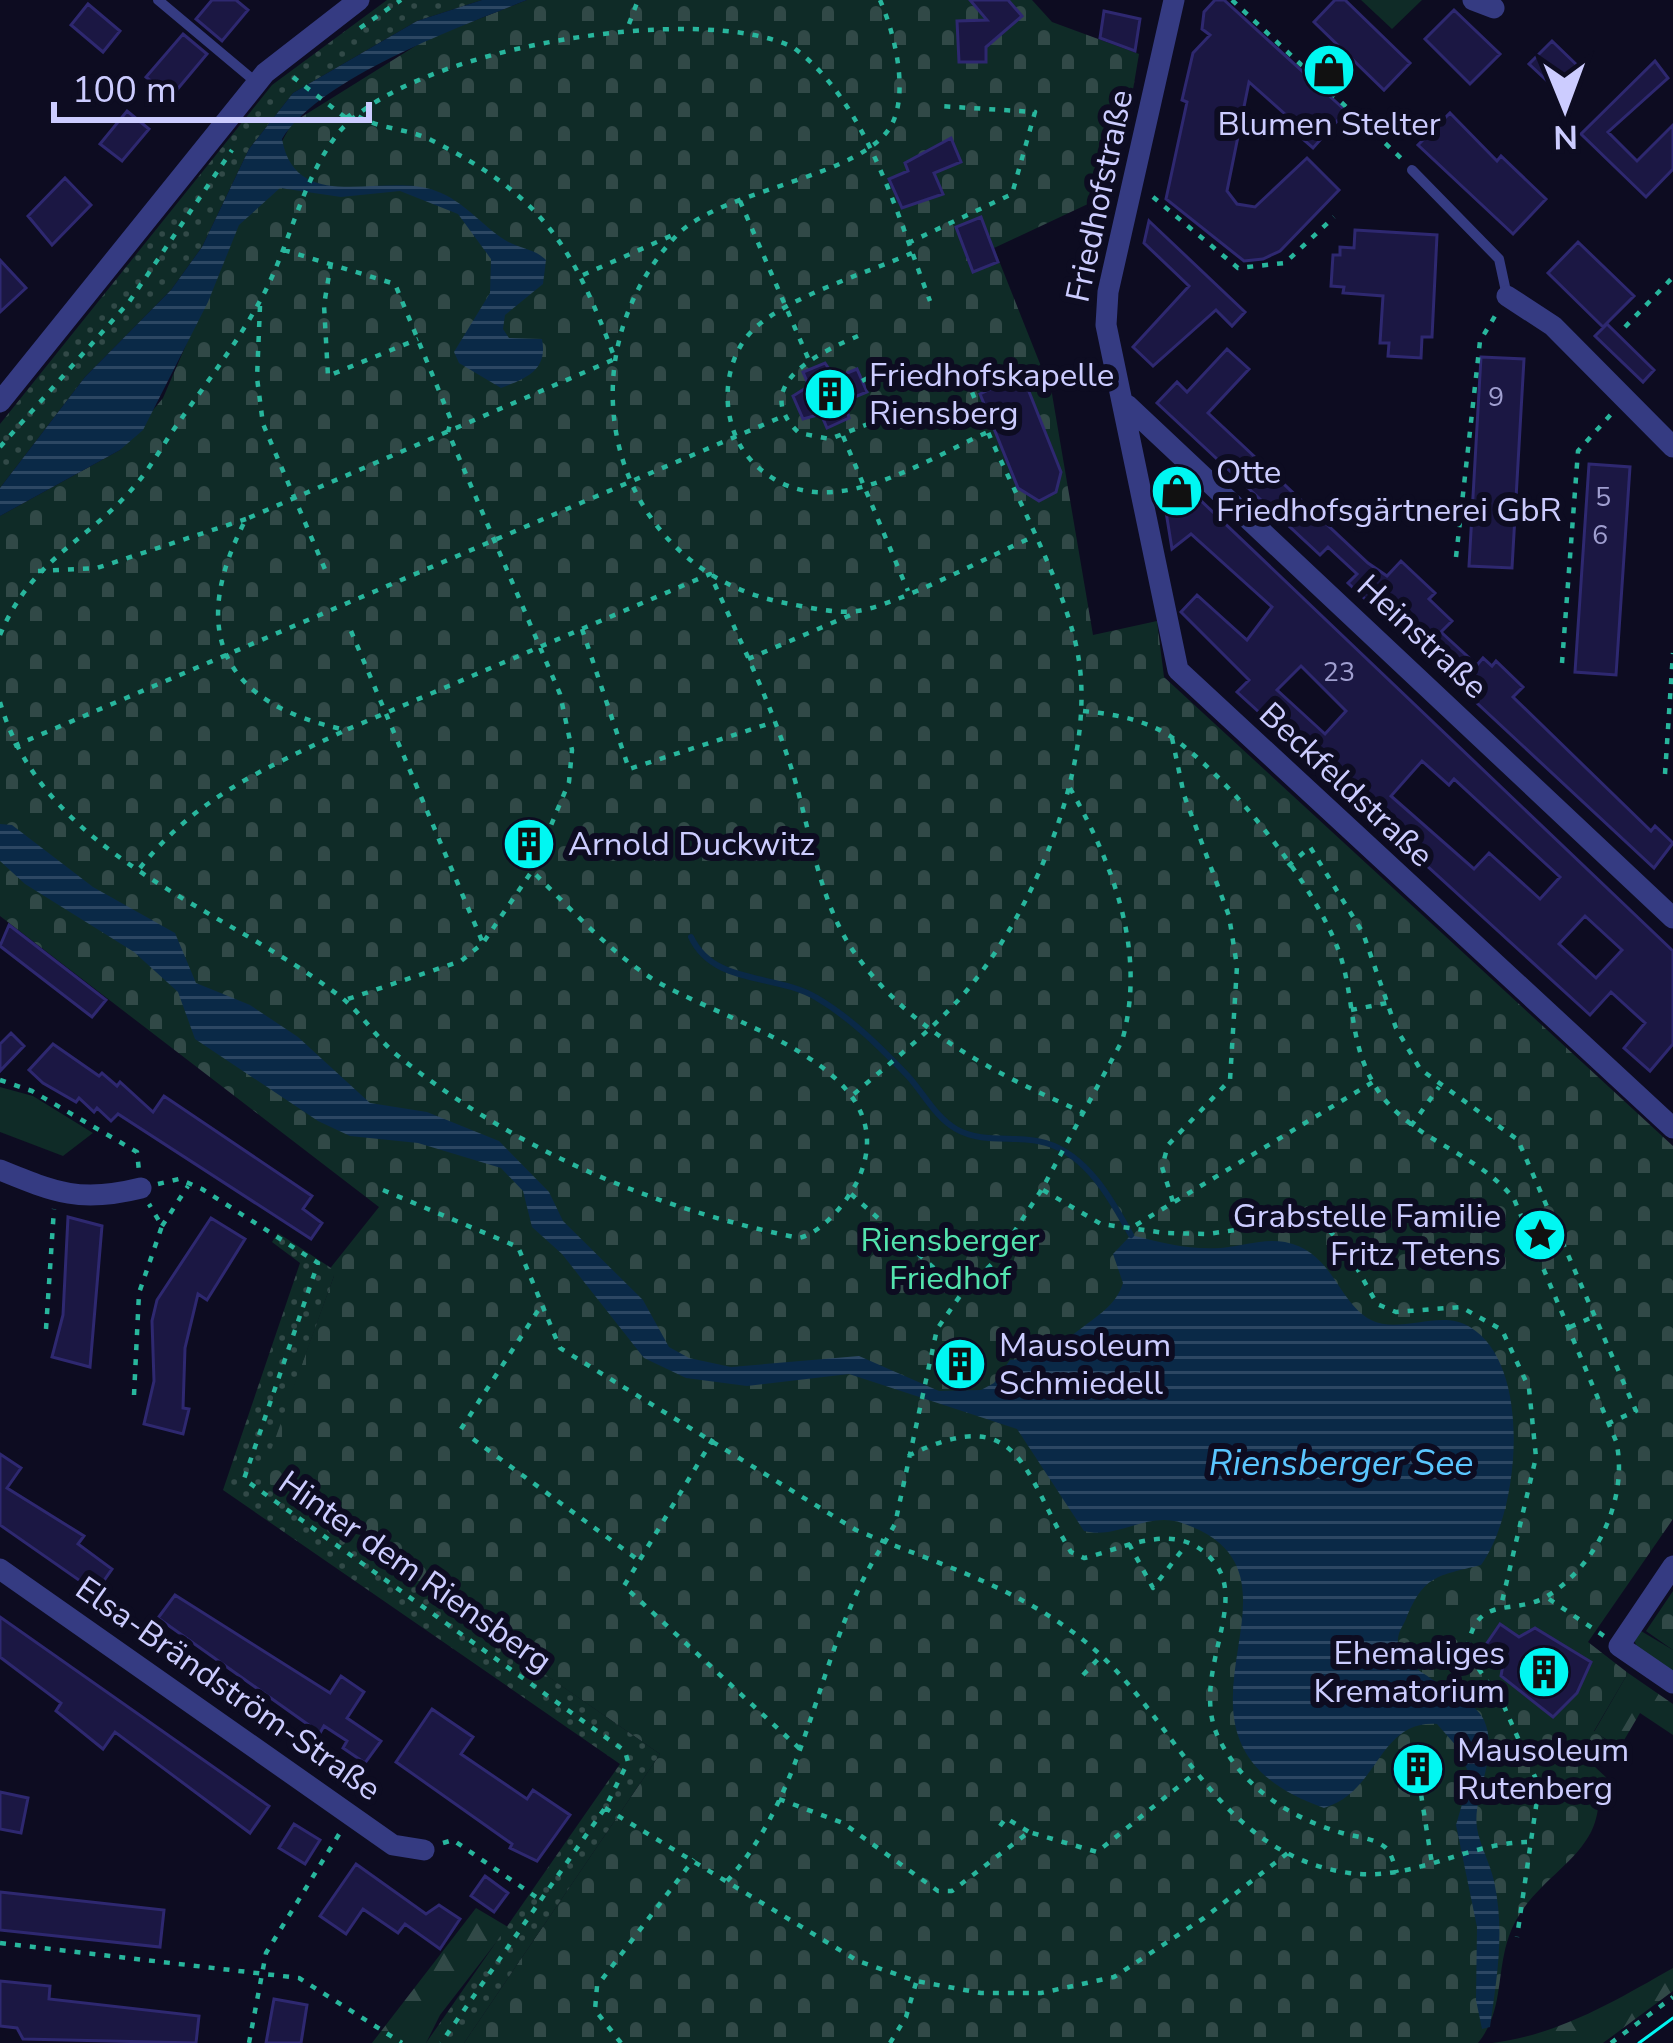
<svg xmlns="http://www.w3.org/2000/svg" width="1673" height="2043" font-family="'Nunito Sans',sans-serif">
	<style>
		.green { fill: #0f2b27 }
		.forest { fill: url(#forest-firs) }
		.cemetery { fill: url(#cemetery-stones) }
		.park { fill: url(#park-dots) }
		.water { fill: url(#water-rules) }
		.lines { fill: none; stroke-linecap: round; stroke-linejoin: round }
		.stream { stroke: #0a2947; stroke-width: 6 }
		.building { fill: #1b1743; stroke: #2e2870; stroke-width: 3; fill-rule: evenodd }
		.path { stroke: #28b69d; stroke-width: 4.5; stroke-dasharray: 6 9; stroke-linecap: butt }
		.lane { stroke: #353b82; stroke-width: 10 }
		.street { stroke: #353b82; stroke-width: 21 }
		.tram { stroke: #00f7f2; stroke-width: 3 }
		.labels { text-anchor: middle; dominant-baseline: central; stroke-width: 12; stroke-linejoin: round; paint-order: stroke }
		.number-label { font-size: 27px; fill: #a09fd0 }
		.poi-label { font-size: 33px; fill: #ccf; stroke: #0d0c21; text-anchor: start }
		.street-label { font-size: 33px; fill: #ccf; stroke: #0d0c21 }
		.park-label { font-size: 33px; fill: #53e4ae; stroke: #0d0c21 }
		.water-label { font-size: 36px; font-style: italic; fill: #5ac6ff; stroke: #0d0c21 }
	</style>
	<defs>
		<pattern id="forest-firs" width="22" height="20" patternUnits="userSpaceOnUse" patternTransform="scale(3)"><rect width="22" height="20" fill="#0f2b27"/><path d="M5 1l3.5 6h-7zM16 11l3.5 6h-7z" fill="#314947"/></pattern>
		<pattern id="cemetery-stones" width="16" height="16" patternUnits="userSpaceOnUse" patternTransform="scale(3)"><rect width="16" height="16" fill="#0f2b27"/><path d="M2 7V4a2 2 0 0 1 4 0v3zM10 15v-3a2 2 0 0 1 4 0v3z" fill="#314947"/></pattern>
		<pattern id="park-dots" width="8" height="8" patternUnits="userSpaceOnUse" patternTransform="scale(3)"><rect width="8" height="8" fill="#0f2b27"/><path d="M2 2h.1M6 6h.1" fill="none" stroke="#314947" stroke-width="1.8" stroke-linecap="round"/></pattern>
		<pattern id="water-rules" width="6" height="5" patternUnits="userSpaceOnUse" patternTransform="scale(3)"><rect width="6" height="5" fill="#0a2947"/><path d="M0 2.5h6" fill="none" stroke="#2c4763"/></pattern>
	</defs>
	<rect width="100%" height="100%" fill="#0d0c21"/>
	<path class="green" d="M1361 0H1422L1392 29Z
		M0 1087 33 1096 93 1133 63 1156 0 1132Z
		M1636 1628 1673 1650V1673L1639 1651 1632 1636Z"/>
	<path class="forest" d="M1628 1673 1673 1704V1735L1640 1713 1620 1747 1594 1732Z
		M476 1908 508 1927 440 2015 426 2043H372Z
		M1673 1968V1991L1603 2043H1492C1558 2035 1615 2001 1673 1968Z"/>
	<path class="cemetery" d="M527 0H1032L1052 22 1139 54 1127 125H1120L1103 189 1090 203 994 248 1052 394 1093 635 1157 621 1164 677 1673 1146V1519L1588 1642 1628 1673 1594 1731 1613 1745 1595 1767 1610 1781C1595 1799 1601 1813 1591 1832 1572 1869 1526 1888 1509 1936 1496 1973 1504 2011 1478 2043H464L660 1754 260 1478 334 1276 328 1271 379 1207 0 916V516L120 450 163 398 244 211 292 123 425 40Z
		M1673 1591V1650L1646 1631Z"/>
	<path class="park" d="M387 0H482L417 21 293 93 249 149 202 247 171 290 85 377 0 488V424L272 85Z
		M278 1233 331 1268 334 1276 261 1478 660 1754 464 2043H426L620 1764 223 1490 300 1263 272 1242Z"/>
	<path class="water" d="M482 0H527C461 26 319 78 282 139 296 217 384 171 436 191 464 201 480 224 505 240 519 249 534 248 546 260L543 284 505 315 503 329 509 338 542 339C548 370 527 378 501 388L459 363 454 352 490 293 491 259 458 214 400 191 341 197 280 188 239 225 208 302 143 430 120 450 0 516V488L85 377 171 290 202 247 249 149 293 93 417 21Z
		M0 824 12 825 93 887 175 933 196 983 250 1005 298 1037 370 1103 427 1112 499 1141 549 1192 563 1221 643 1300 669 1347 689 1358 731 1367 859 1356 939 1391 981 1390 994 1383 1010 1360 1055 1354C1073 1326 1114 1315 1123 1283L1113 1254 1131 1235C1162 1243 1189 1250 1221 1248 1242 1246 1264 1238 1285 1242 1334 1252 1337 1302 1371 1320 1401 1335 1440 1308 1470 1327 1534 1366 1519 1514 1481 1565 1437 1576 1424 1575 1406 1619 1402 1628 1397 1633 1398 1644 1401 1672 1473 1694 1484 1720 1500 1756 1472 1795 1477 1828 1480 1846 1490 1863 1494 1881 1505 1931 1497 1977 1490 2027L1482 2029 1476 2000 1477 1927 1456 1825 1470 1777 1459 1749 1437 1724C1378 1720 1380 1791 1324 1808 1127 1738 1335 1575 1182 1523 1147 1511 1117 1540 1084 1531L1017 1429 849 1374 747 1386 686 1378 644 1358 562 1254 532 1227 523 1191 501 1168 418 1143 350 1136 318 1121 195 1039 178 992 134 952 25 884 0 861Z"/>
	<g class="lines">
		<path class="stream" d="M691 937C714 986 776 973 817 998 851 1018 880 1047 907 1075 923 1092 935 1117 956 1129 984 1145 1017 1134 1046 1143 1087 1155 1112 1200 1131 1235"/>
	</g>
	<path class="building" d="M212 0H236L248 10 222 41 196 19Z
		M970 0H1008L1022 16 986 47V62H959L957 21 987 20Z
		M1215 0H1224L1346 111 1313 148 1290 128 1295 123 1249 82 1227 191 1237 204 1255 207 1307 158 1339 190 1280 251 1263 259 1244 261 1166 199 1187 102 1182 100 1193 53 1210 35 1202 29 1204 12Z
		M1335 0H1345L1410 63 1384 90 1314 22Z
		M88 4 120 31 103 52 71 25Z
		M1454 10 1500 54 1470 84 1425 39Z
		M1104 11 1140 19 1135 51 1100 38Z
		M183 34 207 54 170 98 146 77Z
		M1552 41 1581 69 1559 92 1529 64Z
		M1655 61 1668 78 1608 132 1637 161 1673 125V169L1646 197 1581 134Z
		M127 111 149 129 122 161 100 144Z
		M1450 113 1497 161 1501 156 1546 199 1513 234 1418 145Z
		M951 138 961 162 934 173 943 194 902 208 889 179 908 171 905 163Z
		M65 178 91 205 52 245 28 216Z
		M981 217 998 262 973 272 956 227Z
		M1149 221 1245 312 1232 326 1216 310 1153 366 1133 347 1189 286 1144 243Z
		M1355 230 1437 235 1432 337H1422L1421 358 1388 356 1389 343H1380L1383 296 1343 293 1344 287 1331 286 1333 255H1340V247L1354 248Z
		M1578 242 1634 296 1603 327 1548 273Z
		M0 260 26 288 0 312Z
		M1607 324 1654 370 1643 382 1595 336Z
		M1227 349 1249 369 1208 413 1368 563 1387 576 1401 561 1435 593 1429 599 1452 621 1441 632 1477 665 1483 658 1492 666 1496 661 1523 687 1513 697 1651 831 1655 826 1673 843 1654 868 1348 583 1357 574 1328 547 1320 555 1157 403 1177 382 1187 392Z
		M1481 357 1524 359 1512 568 1469 566Z
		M825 363 835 378 857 369 867 392 845 401 849 418 827 428 821 414 803 419 793 396 809 386 803 372Z
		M1022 374 1061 472 1056 492 1039 501 1018 488 980 394Z
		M1589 464 1630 467 1616 675 1575 672Z
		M1173 474 1673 951V1044L1650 1071 1624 1048 1645 1023 1611 992 1590 1015 1237 692 1249 680 1181 612 1197 595 1247 640 1272 607 1191 534 1172 549 1162 487ZM1301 666 1346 711 1325 734 1277 690ZM1422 761 1449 785 1454 779 1560 877 1540 899 1489 853 1474 869 1391 796ZM1585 916 1622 950 1596 978 1559 944Z
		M9 925 106 1000 92 1017 0 946Z
		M11 1033 24 1046 0 1071V1044Z
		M53 1044 99 1076 102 1073 117 1086 120 1082 153 1112 164 1096 312 1196 303 1209 322 1223 311 1239 118 1114 111 1121 97 1108 94 1112 79 1098 76 1102 43 1083 29 1070Z
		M68 1217 102 1226 90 1367 52 1357 63 1315Z
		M211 1218 245 1239 207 1300 198 1294 185 1348 183 1408 189 1409 183 1434 144 1424 154 1381 152 1321 157 1300Z
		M955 1350 972 1356 965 1378 947 1372Z
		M0 1454 21 1468 7 1488 84 1536 78 1544 112 1569 96 1592 0 1525Z
		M175 1595 330 1693 341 1676 364 1692 347 1718 381 1741 365 1763 343 1748 347 1741 324 1726 320 1733 158 1618Z
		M0 1617 269 1806 250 1833 115 1732 103 1749 56 1711 61 1703 0 1657Z
		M1500 1624 1519 1637 1535 1628 1591 1662 1577 1693 1553 1717 1501 1676 1504 1659 1485 1646Z
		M432 1709 473 1737 461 1754 527 1799 533 1790 570 1815 537 1861 510 1848 512 1844 396 1762Z
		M0 1792 28 1798 21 1833 0 1829Z
		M294 1824 320 1840 305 1864 279 1848Z
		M356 1864 426 1914 439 1905 460 1919 440 1949 405 1924 398 1933 363 1909 346 1934 320 1916Z
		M485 1876 508 1893 494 1912 471 1896Z
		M0 1892 164 1910 160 1947 0 1930Z
		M0 1981 50 1986 49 1999 199 2016 196 2043 23 2039 17 2028 0 2026Z
		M274 1999 307 2005 301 2043H266Z"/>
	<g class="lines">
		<path class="path" d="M880 0C894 32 909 90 892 124 864 178 723 188 677 235 558 360 610 569 785 603 807 607 835 614 857 611 894 607 993 554 1033 537
			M1232 0 1403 160
			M629 24 638 0
			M360 28 401 0
			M293 77 346 118
			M346 118 353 113C374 129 408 128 431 140 543 196 573 246 615 359L246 519C187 632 222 704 346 730L710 574C738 636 768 697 789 761 810 823 816 897 854 952 911 1033 997 1074 1084 1113
			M1153 197 1238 268 1285 263 1334 217
			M740 201 808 358
			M908 243 1012 194 1035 112 939 106
			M284 250 395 284 451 420 448 432 560 694 572 750 569 782 532 871 483 943 461 961 345 1000
			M912 253C867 273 790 296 755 328 732 349 724 384 729 413 734 442 748 463 774 479 840 519 926 459 988 432L968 382
			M331 263 324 305 328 376 418 339
			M583 275 675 234
			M260 306 257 378 263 424 327 574
			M1625 327 1673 277
			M858 336C821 352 748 385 799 433L830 439 891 415
			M862 381 874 375
			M843 436 908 591
			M0 447 129 302 232 150
			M1456 557 1480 341 1498 311
			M38 571 97 568 246 519
			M582 629 629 769 774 722
			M351 631 482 941
			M0 635C33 556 90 541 138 482 153 464 165 441 179 422 207 382 237 343 260 301 289 249 300 184 336 136 402 48 703 0 794 48 868 103 898 218 930 301
			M748 659 853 614
			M1562 663 1578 451 1613 412
			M0 702C45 858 224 906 342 998 362 1014 377 1039 398 1056 517 1151 652 1208 799 1238 823 1232 846 1203 857 1182 913 1064 719 1023 648 976 605 947 569 907 532 871
			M1083 711C1113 714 1143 719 1170 736 1229 776 1322 892 1342 961 1355 1007 1350 1050 1379 1092 1413 1141 1477 1152 1514 1199L1616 1441C1629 1496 1598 1564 1549 1595 1514 1618 1475 1590 1467 1652L1503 1704 1539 1786 1517 1937
			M1172 738 1184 795 1229 916 1237 966 1230 1080 1168 1145 1162 1167 1173 1202
			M14 746 786 415
			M1665 774 1673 653
			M1070 788C1114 866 1147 953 1122 1041L1042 1189 996 1260 962 1293 937 1329 895 1524 885 1542C958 1570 1035 1597 1095 1650 1178 1723 1218 1854 1349 1873 1412 1882 1467 1843 1527 1842
			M1288 866 1310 847 1363 933 1396 1028 1420 1069 1518 1140 1636 1411 1609 1423
			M140 868C198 796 264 769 346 730
			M1351 1010 1387 1003
			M0 1080 32 1091 137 1152 139 1171
			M854 1094C891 1062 930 1032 962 996 1032 917 1095 767 1079 661 1069 593 1016 497 988 432
			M1411 1126 1439 1087
			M158 1184 179 1179 202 1189 318 1263 244 1479 625 1751 628 1762 605 1808 441 2043
			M383 1190 518 1247 560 1348 856 1530 885 1542C815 1646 813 1786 727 1881
			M1043 1190 1101 1224 1165 1233 1207 1234 1309 1220 1329 1230 1349 1254 1377 1304 1396 1312 1461 1307 1502 1330 1529 1388 1536 1457 1501 1606
			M851 1194 962 1293
			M1136 1225 1373 1082
			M162 1226 188 1186
			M1538 1255 1565 1244
			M1570 1327 1595 1316
			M46 1329 54 1209
			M134 1395 139 1293 162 1226 149 1204
			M461 1429 541 1306
			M473 1439 641 1562
			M713 1439 624 1586 800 1749
			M908 1456C1021 1400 1023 1473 1071 1552L1084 1558C1126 1548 1178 1518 1214 1562 1250 1605 1187 1679 1220 1741 1245 1789 1291 1818 1342 1833 1356 1837 1375 1838 1386 1848 1392 1854 1394 1865 1397 1873
			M1129 1544 1153 1588 1186 1545
			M1549 1599 1604 1636
			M1083 1675 1100 1657
			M1421 1794 1432 1774 1431 1762 1420 1753 1405 1762 1409 1783 1421 1794 1432 1864
			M779 1799 843 1823 938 1891H952L1029 1832 1097 1852 1193 1775
			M605 1808 858 1961 916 1981 981 1993H1041L1114 1977 1204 1918 1289 1852
			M1000 1826 1006 1818 1029 1832
			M443 1843 453 1840 539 1899
			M0 1943 299 1978 402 2043
			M249 2043 266 1953 341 1831
			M621 2043 595 2010 597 1986 694 1859
			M890 2043 906 2017 916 1983
			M1611 2043 1673 1997"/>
		<path class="lane" d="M158 0 257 83
			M1412 170 1499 259 1507 296"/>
		<path class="street" d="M1174 0 1108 292 1106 325 1178 670 1673 1128
			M1473 0 1494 8
			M1507 296 1553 326 1673 447
			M0 402 265 73 359 0
			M1127 405 1673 918
			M0 1170C56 1193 81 1203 141 1188
			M1673 1566 1619 1646 1673 1683
			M0 1569 393 1845 424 1850"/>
		<path class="tram" d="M1639 2043 1673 2018"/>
	</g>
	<defs>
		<g id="shop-disc" transform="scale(2.7)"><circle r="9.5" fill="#00f7f2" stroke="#0d0c21"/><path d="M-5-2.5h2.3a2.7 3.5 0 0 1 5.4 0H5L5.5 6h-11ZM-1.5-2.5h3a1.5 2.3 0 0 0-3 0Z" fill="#111"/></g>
		<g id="building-disc" transform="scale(2.7)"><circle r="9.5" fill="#00f7f2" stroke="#0d0c21"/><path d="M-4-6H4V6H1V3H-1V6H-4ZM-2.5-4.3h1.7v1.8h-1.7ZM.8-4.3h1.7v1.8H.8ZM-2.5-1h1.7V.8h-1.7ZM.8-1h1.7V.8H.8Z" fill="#111"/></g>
		<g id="sight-disc" transform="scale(2.7)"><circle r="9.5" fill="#00f7f2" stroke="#0d0c21"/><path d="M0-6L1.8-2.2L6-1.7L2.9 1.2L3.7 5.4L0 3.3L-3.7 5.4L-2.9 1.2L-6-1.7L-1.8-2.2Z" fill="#111"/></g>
	</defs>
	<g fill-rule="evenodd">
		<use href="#shop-disc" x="1329" y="70"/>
		<use href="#building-disc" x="830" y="394"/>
		<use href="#shop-disc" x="1177" y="491"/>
		<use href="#building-disc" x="529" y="844"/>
		<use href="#sight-disc" x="1540" y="1235"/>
		<use href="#building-disc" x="960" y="1364"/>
		<use href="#building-disc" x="1544" y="1672"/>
		<use href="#building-disc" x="1418" y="1769"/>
	</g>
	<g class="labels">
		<g class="number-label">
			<text x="1496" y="397">9</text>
			<text x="1603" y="497">5</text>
			<text x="1600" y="535">6</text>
			<text x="1339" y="672">23</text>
		</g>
		<g class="poi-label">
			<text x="1329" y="124" text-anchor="middle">Blumen Stelter</text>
			<text x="869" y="375">Friedhofskapelle<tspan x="869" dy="38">Riensberg</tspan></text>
			<text x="1216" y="472">Otte<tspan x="1216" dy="38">Friedhofsgärtnerei GbR</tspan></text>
			<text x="568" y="844">Arnold Duckwitz</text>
			<text x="1501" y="1216" text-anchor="end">Grabstelle Familie<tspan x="1501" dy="38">Fritz Tetens</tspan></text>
			<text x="999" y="1345">Mausoleum<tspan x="999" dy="38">Schmiedell</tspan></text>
			<text x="1505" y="1653" text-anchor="end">Ehemaliges<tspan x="1505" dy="38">Krematorium</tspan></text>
			<text x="1457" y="1750">Mausoleum<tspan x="1457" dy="38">Rutenberg</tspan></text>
		</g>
		<g class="street-label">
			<text transform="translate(1100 196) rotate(-78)">Friedhofstraße</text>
			<text transform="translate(1422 637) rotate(43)">Heinstraße</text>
			<text transform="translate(1346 785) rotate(43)">Beckfeldstraße</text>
			<text transform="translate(415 1572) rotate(35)">Hinter dem Riensberg</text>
			<text transform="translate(228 1689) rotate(35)">Elsa-Brändström-Straße</text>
		</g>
		<g class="park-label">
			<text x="950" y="1240">Riensberger<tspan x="950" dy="38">Friedhof</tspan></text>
		</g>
		<g class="water-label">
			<text x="1341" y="1463">Riensberger See</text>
		</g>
	</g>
	<g transform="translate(1565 108) rotate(179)" stroke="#0d0c21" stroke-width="9" paint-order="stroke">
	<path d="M0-9L21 45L0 30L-21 45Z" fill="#ccccff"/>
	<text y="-18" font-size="33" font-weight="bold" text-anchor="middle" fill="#ccccff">N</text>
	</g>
	<path d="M54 102v18h315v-18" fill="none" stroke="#ccccff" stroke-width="6"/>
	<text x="72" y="102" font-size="36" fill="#ccccff" stroke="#0d0c21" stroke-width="9" paint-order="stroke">100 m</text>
</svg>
